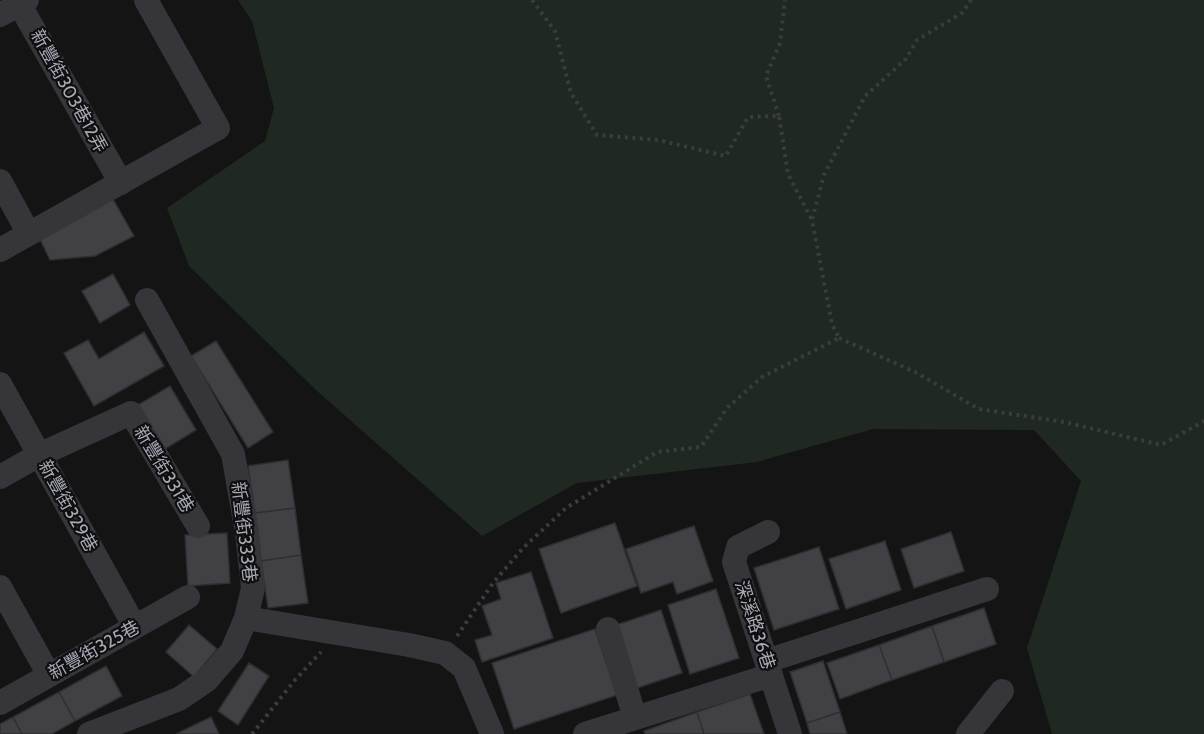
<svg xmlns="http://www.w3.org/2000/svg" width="1204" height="734" font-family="Cabin,'Noto Sans TC',sans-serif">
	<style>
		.green { fill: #202822 }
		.building { fill: #414145; stroke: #2f2e31; stroke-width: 1.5 }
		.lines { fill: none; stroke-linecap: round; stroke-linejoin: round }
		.path { stroke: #3b3c41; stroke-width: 4; stroke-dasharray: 3 4.5; stroke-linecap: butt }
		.minor { stroke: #35353a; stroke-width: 24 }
		.labels { text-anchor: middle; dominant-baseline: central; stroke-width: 4.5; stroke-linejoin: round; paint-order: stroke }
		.street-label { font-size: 18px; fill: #a7a9b5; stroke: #0f0f10 }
	</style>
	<rect width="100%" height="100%" fill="#141415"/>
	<path class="green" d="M238 0H1204V734H1052L1027 648 1081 481 1034 430 873 429 757 462 577 483 482 536 317 391 189 266 167 208 265 141 274 108 252 21Z"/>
	<path class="building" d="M110 194 134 236 95 256 50 260 38 235Z
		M113 274 130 305 100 323 82 291Z
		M144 332 164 366 94 406 64 353 88 340 99 359Z
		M216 341 273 432 248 448 191 356Z
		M170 386 196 430 165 449 138 405Z
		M288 460 295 508 255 513 248 466Z
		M295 508 301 555 261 561 255 513Z
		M615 523 637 586 561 613 539 549Z
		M694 526 713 581 677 594 673 582 641 593 626 549Z
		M951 532 964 571 914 588 901 549Z
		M227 533 230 583 188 586 185 535Z
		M885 541 901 590 846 609 829 559Z
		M819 547 839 609 774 630 754 568Z
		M301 555 308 603 268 608 261 561Z
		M531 572 553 638 482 662 475 640 492 635 482 606 501 599 496 583Z
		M716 589 739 658 690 674 668 605Z
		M984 608 996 644 944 662 932 626Z
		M661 610 682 673 637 688 616 625Z
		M189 625 217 649 194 677 166 652Z
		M932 626 944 662 892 680 879 645Z
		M595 629 617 695 514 729 492 663Z
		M879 645 892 680 840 699 827 663Z
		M823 661 840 712 807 723 790 672Z
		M249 663 269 676 238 725 218 711Z
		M106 666 122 696 75 721 59 692Z
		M59 692 75 721 52 734H22L13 717Z
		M750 694 764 734H704L697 712Z
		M697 712 704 734H645L644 731Z
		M840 712 847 734H810L807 723Z
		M13 717 22 734H0V724Z
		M211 717 219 734H176Z"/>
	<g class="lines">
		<path class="path" d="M532 0 555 31 571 93 597 135 658 140 726 156 748 117 779 116 788 174 812 220
			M779 116 766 76 780 43 785 0
			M839 338 915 372 979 409 1064 422 1161 445 1204 421
			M457 636 493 583 523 548 566 508 657 452 701 447 727 408 762 377 839 338 832 324 812 220 824 175 865 96 906 59 917 40 962 13 971 0
			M252 734 295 680 321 652"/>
		<path class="minor" d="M17 0 121 183
			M0 15 27 0
			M0 181 29 234
			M0 250 218 128 146 0
			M0 384 135 627
			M0 477 39 455 131 413 198 526
			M768 532 738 547 734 562 790 734
			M0 587 49 675
			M246 618 409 645 445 653 464 668 492 734
			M608 629 635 718
			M767 661 987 589
			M0 703 188 597
			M89 734 179 699 207 680 232 651 246 618 253 588 247 533 233 454 147 300
			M585 734 771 675
			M968 734 1002 691"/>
	</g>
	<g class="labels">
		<g class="street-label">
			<text transform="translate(69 91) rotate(61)">新豐街303巷12弄</text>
			<text transform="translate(164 469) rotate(59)">新豐街331巷</text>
			<text transform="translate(68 506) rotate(61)">新豐街329巷</text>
			<text transform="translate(244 532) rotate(83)">新豐街333巷</text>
			<text transform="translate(755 625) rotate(72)">深溪路36巷</text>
			<text transform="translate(94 650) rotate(-29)">新豐街325巷</text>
		</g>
	</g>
</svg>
